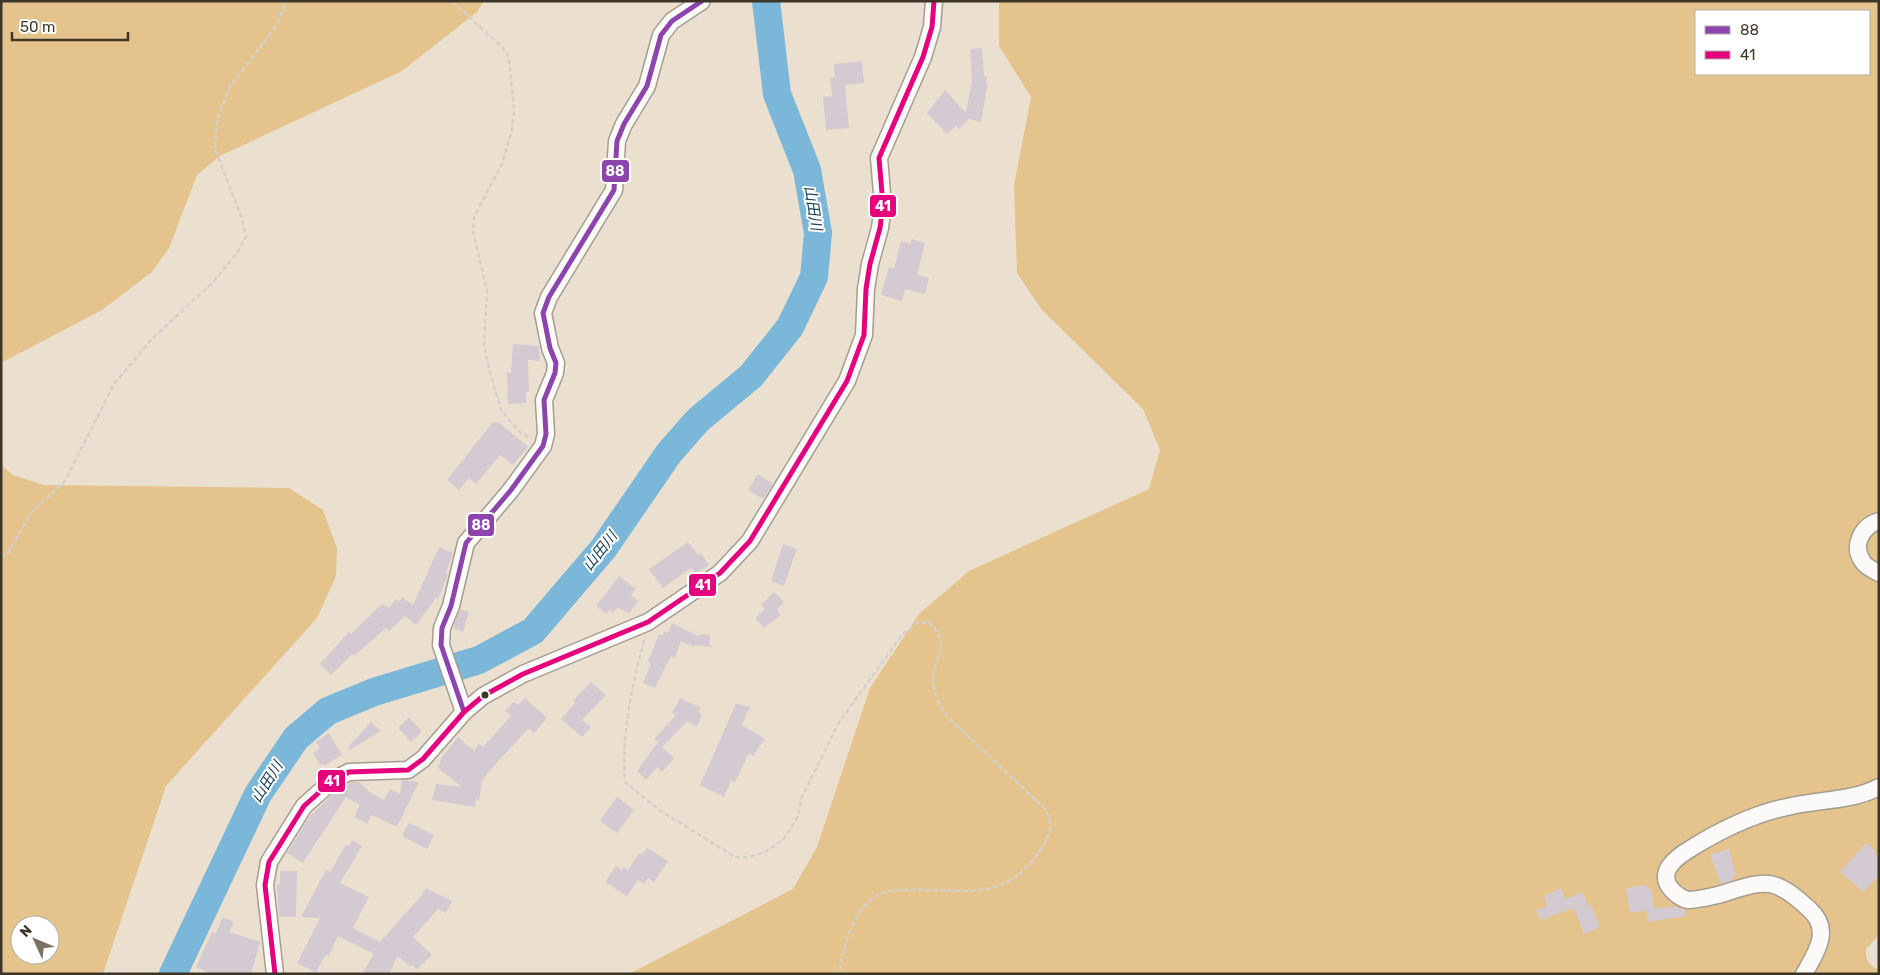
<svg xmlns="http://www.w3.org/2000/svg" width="1880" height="975" font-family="Rubik,'Noto Sans JP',sans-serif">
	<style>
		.forest { fill: #e4c48c; fill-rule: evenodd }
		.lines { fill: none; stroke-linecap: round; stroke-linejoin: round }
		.river { stroke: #7ab7d9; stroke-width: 28 }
		.building { fill: #d4cad2 }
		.street-casing { stroke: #a59d90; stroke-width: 19 }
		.path { stroke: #d3d0cb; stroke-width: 2.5; stroke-dasharray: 5 2.5; stroke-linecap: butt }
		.street { stroke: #fcfaf8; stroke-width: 16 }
		.bus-1-casing { stroke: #fff; stroke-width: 9 }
		.bus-2-casing { stroke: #fff; stroke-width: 9 }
		.bus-1 { stroke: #8e44ad; stroke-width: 5 }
		.bus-2 { stroke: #e5007d; stroke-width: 5 }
		.bus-dot { fill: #3d3528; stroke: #fff; stroke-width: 2 }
		.labels { text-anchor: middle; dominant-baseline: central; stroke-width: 4; stroke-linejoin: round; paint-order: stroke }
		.water-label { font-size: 15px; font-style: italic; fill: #1b4159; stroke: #fff }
		.line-badge { stroke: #fff; stroke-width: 2 }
		.badge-label { font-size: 14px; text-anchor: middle; font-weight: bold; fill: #fff }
	</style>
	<rect width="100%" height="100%" fill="#ebe0cf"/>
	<path class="forest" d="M1 1H484L477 12 402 71 220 156 197 175 169 248 152 272 102 310 1 363Z
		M999 1H1879V935L1866 949C1866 960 1868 965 1879 970V974H629L793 889 817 847 870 688 919 614 969 571 1149 489 1160 450 1143 409 1042 310 1017 273 1014 185 1031 97 999 46ZM1696 11H1869V74H1696Z
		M1 465 13 475 44 485 289 488 323 510 337 548 336 576 317 618 166 786 103 974H1ZM20 925H50V955H20Z"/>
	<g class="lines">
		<path class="river" d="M173 974 258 794 296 738 328 711 374 692 479 660 533 631 603 549 669 453 698 420 751 376 790 327 814 277 818 233 807 170 777 94 766 1"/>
	</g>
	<path class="building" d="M982 48 984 76H987L986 83H988L981 122 969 119 959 129 956 126 947 134 927 113 945 90 966 113 972 80 970 49Z
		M862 61 864 83 845 85 849 128 826 130 823 97 832 96 830 78 835 77 834 64Z
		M912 239 925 243 917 275 929 278 925 294 905 289 902 301 881 295 889 267 894 269 901 241 910 244Z
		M513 344 539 346 540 361 528 360 529 392H526V403L508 404 507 373H511Z
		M493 422H498L528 447 513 465 500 455 476 484 469 478 459 490 447 480Z
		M758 474 773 484 763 499 748 490Z
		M688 542 698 555 701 553 709 565 696 574 691 568 663 588 649 569Z
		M783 544 797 549 784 586 771 581Z
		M439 547 453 553 446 572 448 575 438 599 436 598 416 625 405 616 389 631 386 628 354 656 352 654 331 675 320 664 349 632 351 634 382 604 389 608 396 599 399 602 402 597 413 605Z
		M619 576 636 589 631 595 638 601 629 613 618 608 613 613 609 610 606 614 596 606Z
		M774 592 784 602 777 610 781 615 764 628 755 618 765 609 761 605Z
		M460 609 469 612 463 632 453 628Z
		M672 623 698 636 701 634 710 635 709 644 713 647 695 645 694 647 681 641 675 658 671 656 655 688 643 683 651 664 648 662 659 634 662 636 664 632 668 633Z
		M591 682 606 695 582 720 591 727 582 737 561 719 575 703 573 701Z
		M525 698 547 718 534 733 528 729 493 767 482 781 479 801 476 799 475 807 432 800 436 784 462 787 438 768 442 757 458 737 474 751 479 744 483 747 511 716 505 711 513 702 518 705Z
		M680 698 701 708 698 712 702 715 697 726 687 721 662 747 674 758 662 772 657 767 646 780 637 771 658 742 654 739 676 715 672 713Z
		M736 704 750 707 742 725 765 739 753 756 749 753 735 782 731 781 724 797 700 785Z
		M409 717 422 731 411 742 398 728Z
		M371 722 381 731 350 750 348 747Z
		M329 733 342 755 324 766 323 763 320 765 313 753 320 748 316 742Z
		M402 780 419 782 397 827 372 815 367 824 354 817 360 805 346 797 303 863 287 853 310 816 338 789 352 782H359L371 793 384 800 390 789 400 794Z
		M617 797 634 810 617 833 600 821Z
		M409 823 434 835 427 849 402 836Z
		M352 840 362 846 340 883 369 897 353 928 380 942 422 895 426 888 452 901 446 913 438 909 413 937 432 955 417 969 412 965 410 967 398 956 389 974H362L374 954 338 936 329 956 325 955 316 973 297 963 320 918 301 917 326 870 330 872 346 845 349 846Z
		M1866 843 1876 851 1874 854 1879 858V875L1864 892 1840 872Z
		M647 848 668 861 654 882 648 878 644 884 638 880 627 896 605 882 616 866 622 870 624 867 628 870 639 853 642 855Z
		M1729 849 1736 876 1732 877 1733 880 1721 884 1710 854Z
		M280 871H297L296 917H279L277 884H280Z
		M1645 885 1648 889 1651 888 1654 908 1677 907 1685 910 1686 916 1648 922 1646 910 1630 913 1626 888Z
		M1561 888 1565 899 1583 892 1588 906 1591 905 1600 927 1584 934 1574 908 1540 920 1536 910 1547 906 1544 896Z
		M223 917 234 922 229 932 260 942 251 974H211L196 967 212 932 215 934Z"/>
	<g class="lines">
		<g class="street-casing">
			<path id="street" d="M1879 521C1862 526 1851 546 1863 562 1866 567 1873 570 1879 573
				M464 712 441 645 442 628 451 606 466 543 511 490 543 446 546 434 544 400 555 373 556 363 550 348 543 313 549 297 614 190 617 141 624 124 647 86 661 35 672 21 702 1
				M275 974 265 885 269 862 304 806 332 781 349 772 408 770 423 759 464 712 483 696 523 674 648 622 720 573 750 541 847 381 864 335 866 289 870 264 880 228 883 205 879 158 923 57 932 27 934 1
				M1804 974C1816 953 1832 930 1810 910 1772 874 1764 881 1718 895 1709 897 1697 900 1688 900 1681 899 1676 894 1672 890 1656 873 1675 858 1690 849 1719 831 1753 814 1787 807 1818 799 1850 802 1879 787"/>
		</g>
		<path class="path" d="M452 1 507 52 510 67 514 112 512 130 502 164 474 217 473 232 487 291 484 346 490 372 501 410 520 432 530 438
			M1 557 8 553 31 513 65 481 114 384 150 341 213 282 237 253 246 236 242 219 215 149 217 120 230 87 274 29 287 1
			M644 640C632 687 621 734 625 782L658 809 735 857H749L765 852 784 839 798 816 801 799 838 724 902 635 918 622 930 623C954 646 928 663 934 689 936 700 942 709 948 717L1044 808C1054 824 1051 834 1041 849 1003 905 966 888 908 890 895 890 883 890 872 899 851 915 843 949 839 974"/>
		<use href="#street" class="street"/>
		<g class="bus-1-casing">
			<path id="bus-1" d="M464 712 441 645 442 628 451 606 466 543 511 490 543 446 546 434 544 400 555 373 556 363 550 348 543 313 549 297 614 190 617 141 624 124 647 86 661 35 672 21 702 1"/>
		</g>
		<g class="bus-2-casing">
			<path id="bus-2" d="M275 974 265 885 269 862 304 806 332 781 349 772 408 770 423 759 464 712 483 696 523 674 648 622 720 573 750 541 847 381 864 335 866 289 870 264 880 228 883 205 879 158 923 57 932 27 934 1"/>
		</g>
		<use href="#bus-1" class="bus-1"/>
		<use href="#bus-2" class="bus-2"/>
	</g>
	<circle class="bus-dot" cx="485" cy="695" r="4.5"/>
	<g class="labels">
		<g class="water-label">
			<text transform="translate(813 208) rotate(81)">山田川</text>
			<text transform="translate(600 551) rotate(-52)">山田川</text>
			<text transform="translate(267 782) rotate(-58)">山田川</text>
		</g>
	</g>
	<g class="line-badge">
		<rect x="601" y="159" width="29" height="24" rx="5" fill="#8e44ad"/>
		<rect x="869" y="194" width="28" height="24" rx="5" fill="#e5007d"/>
		<rect x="467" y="513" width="28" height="24" rx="5" fill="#8e44ad"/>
		<rect x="688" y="573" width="29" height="24" rx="5" fill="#e5007d"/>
		<rect x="317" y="769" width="29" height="24" rx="5" fill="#e5007d"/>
	</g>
	<g class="badge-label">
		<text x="615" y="176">88</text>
		<text x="883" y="211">41</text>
		<text x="481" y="530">88</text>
		<text x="703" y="590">41</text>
		<text x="332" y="786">41</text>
	</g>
	<rect width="1880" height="975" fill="none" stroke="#3d3528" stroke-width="5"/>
	<rect x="1695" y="10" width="175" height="65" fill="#ffffff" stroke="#b1aea9"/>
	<rect x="1705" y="26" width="25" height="8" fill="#8e44ad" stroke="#b1aea9"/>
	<text x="1740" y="35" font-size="15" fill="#3d3528">88</text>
	<rect x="1705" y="51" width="25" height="8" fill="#e5007d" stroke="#b1aea9"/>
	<text x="1740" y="60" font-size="15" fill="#3d3528">41</text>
	<g transform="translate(35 940) rotate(314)"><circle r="24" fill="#ffffff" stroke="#b1aea9"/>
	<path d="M0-4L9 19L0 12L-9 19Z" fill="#7a7162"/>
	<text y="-8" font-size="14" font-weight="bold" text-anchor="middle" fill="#3d3528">N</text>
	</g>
	<path d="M12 32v8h116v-8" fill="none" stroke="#3d3528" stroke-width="2.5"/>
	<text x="20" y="32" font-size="15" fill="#3d3528" stroke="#ffffff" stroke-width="4" paint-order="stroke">50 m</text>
</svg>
